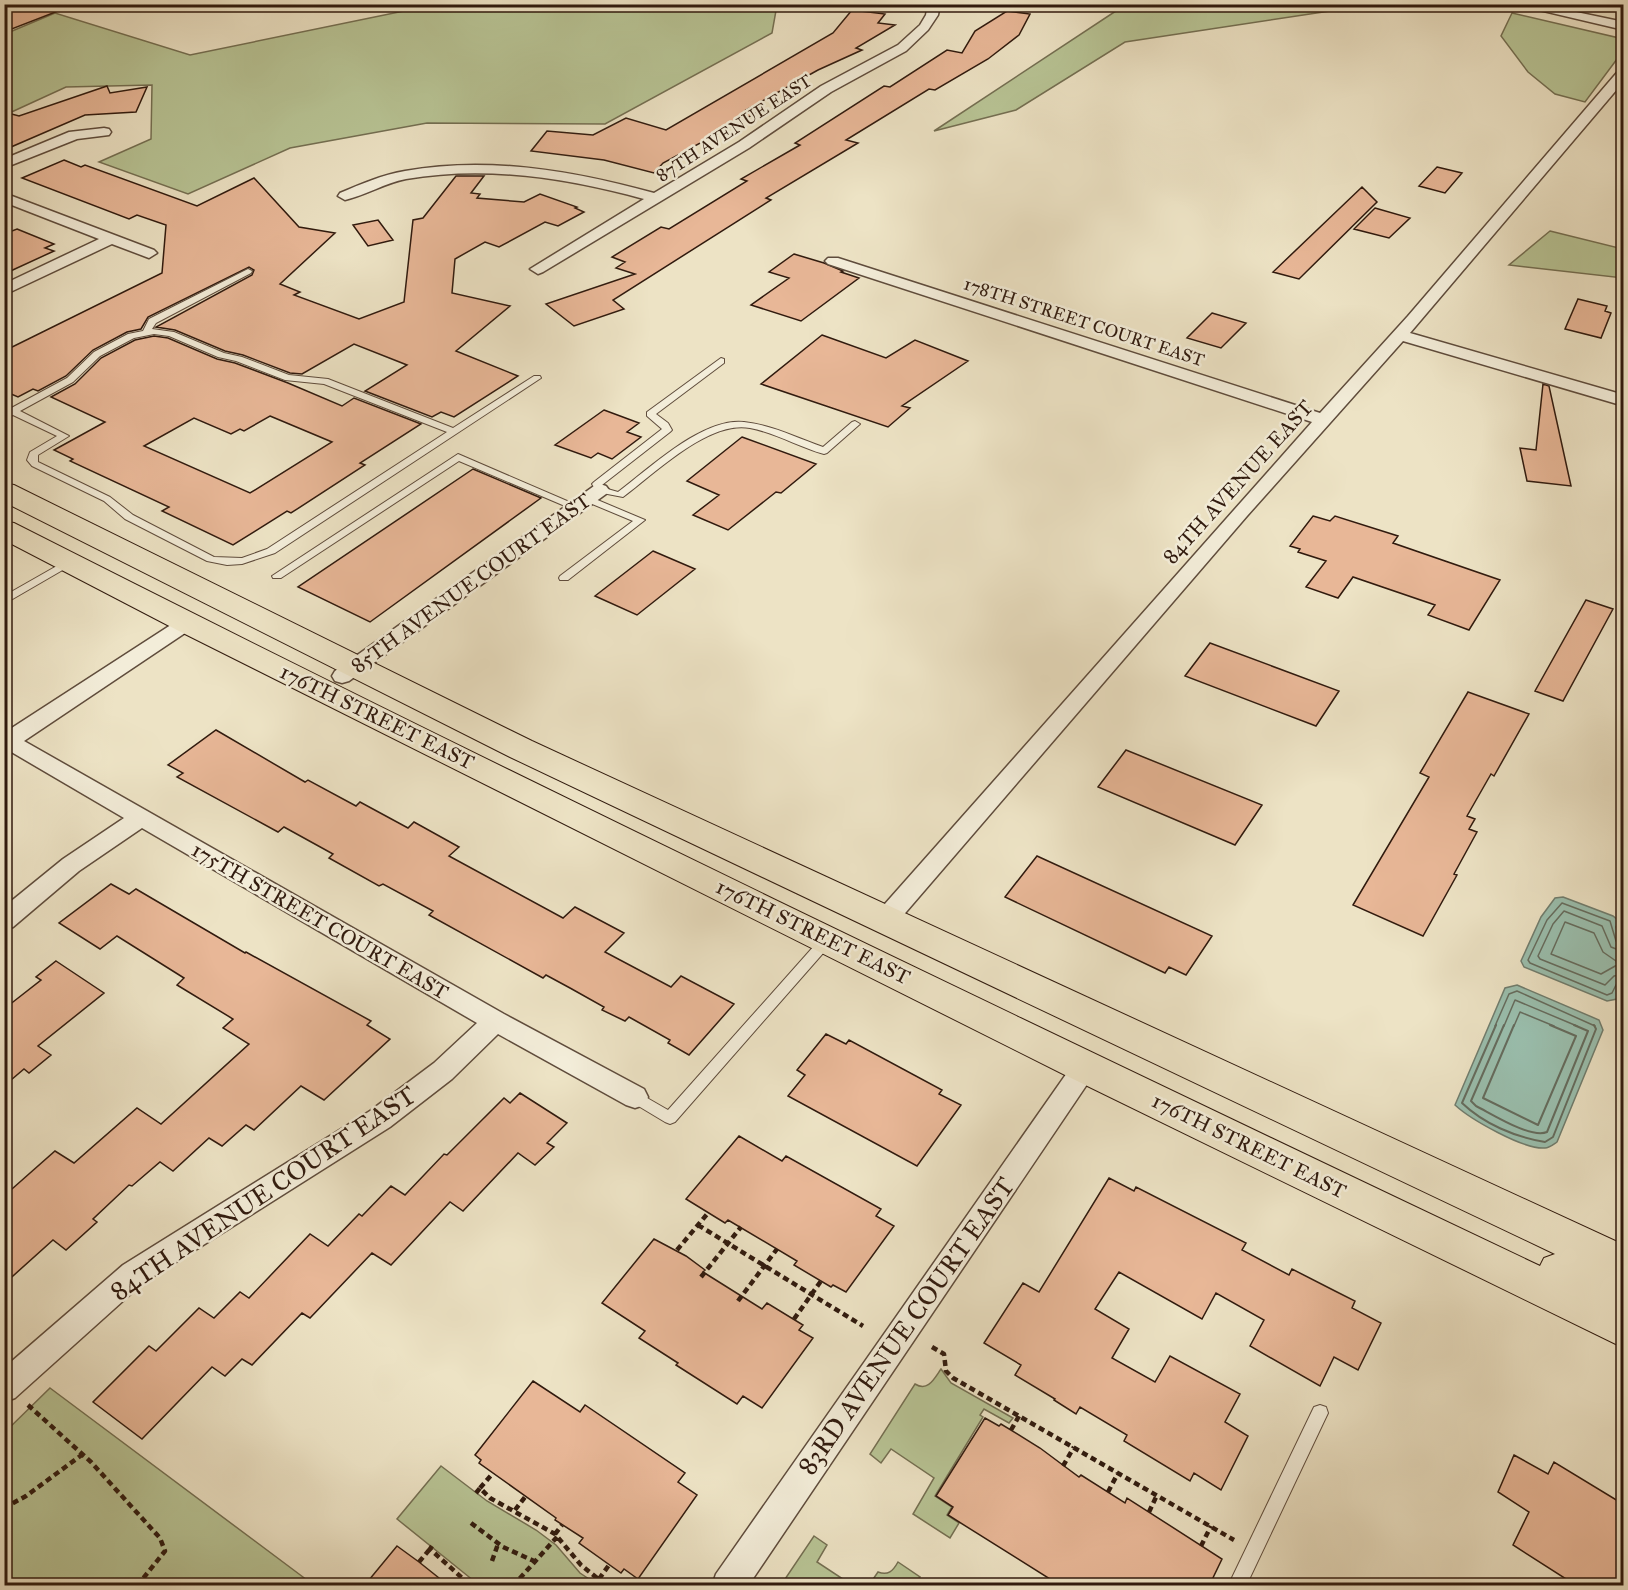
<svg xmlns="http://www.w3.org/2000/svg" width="1628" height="1590" font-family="'IM FELL Great Primer',serif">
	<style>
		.green { fill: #b8c495; stroke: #746f52; stroke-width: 1.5 }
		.water { fill: #9abfae; stroke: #707d6e; stroke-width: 1.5 }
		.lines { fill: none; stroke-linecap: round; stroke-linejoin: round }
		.shore-far1 { stroke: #656c5e; stroke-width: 1.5 }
		.shore { stroke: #656c5e; stroke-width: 2 }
		.building { fill: #e8b797; stroke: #301a0e; stroke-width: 1.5; fill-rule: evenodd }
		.lane-casing { stroke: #5f4c3c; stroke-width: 2 }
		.street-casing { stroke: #5f4c3c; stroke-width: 3 }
		.primary-casing { stroke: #301a0e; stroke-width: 2 }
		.path { stroke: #301a0e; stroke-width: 4.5; stroke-dasharray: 6 4; stroke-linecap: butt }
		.lane { fill: #f3edd9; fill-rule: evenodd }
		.street { fill: #f3edd9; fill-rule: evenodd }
		.primary { fill: #ede3c5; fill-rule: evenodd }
		.labels { text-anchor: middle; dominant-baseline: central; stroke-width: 5; stroke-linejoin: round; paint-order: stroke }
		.far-street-label { font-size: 18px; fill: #301a0e; stroke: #f3edd9 }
		.street-label { font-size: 21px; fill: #301a0e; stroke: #f3edd9 }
		.near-street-label { font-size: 26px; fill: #301a0e; stroke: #f3edd9 }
	</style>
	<rect width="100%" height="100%" fill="#ede3c5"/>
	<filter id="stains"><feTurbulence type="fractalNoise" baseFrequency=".00333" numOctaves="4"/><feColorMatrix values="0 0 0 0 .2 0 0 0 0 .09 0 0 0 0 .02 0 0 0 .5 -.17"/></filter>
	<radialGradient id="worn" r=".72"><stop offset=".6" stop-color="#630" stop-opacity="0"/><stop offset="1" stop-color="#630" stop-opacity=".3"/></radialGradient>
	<path class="green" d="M433 5H777L772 33 605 124 427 123 290 148 188 194 99 162 151 139 152 85 66 87 5 115V34L55 13 190 55Z
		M1125 5V4L1370 5 1125 42 1016 110 934 131Z
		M1512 13 1619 38 1623 51 1585 102 1555 94 1528 72 1501 36Z
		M1550 231 1623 249V278L1509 265Z
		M941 1369 951 1383 1013 1418 1009 1423 984 1409 980 1415 983 1417 935 1496 952 1507 947 1515 959 1523 950 1538 913 1514 934 1478 891 1449 881 1463 870 1454 915 1384C928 1392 934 1379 941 1369Z
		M50 1388 311 1583 308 1586 5 1585V1432Z
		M441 1466 487 1501 536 1530 556 1545 580 1573 598 1585 483 1586 474 1581 397 1519Z
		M814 1536 827 1545 817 1562 852 1585H781Z
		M898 1562 920 1577 914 1585H869L878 1572C888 1576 893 1571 898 1562Z"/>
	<path class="water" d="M1563 897 1613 916 1619 921 1616 927C1626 952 1627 972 1617 999L1607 1001 1524 967 1521 961 1541 917 1555 898Z
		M1517 985 1599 1020 1603 1030 1557 1142C1554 1144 1549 1148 1545 1148 1524 1150 1470 1119 1455 1105L1505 988Z"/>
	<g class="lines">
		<path class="shore-far1" d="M1565 922 1594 933 1603 952 1616 961 1617 965 1601 974 1551 954Z
			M1624 945 1616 941 1610 921 1562 903 1547 920 1528 960 1530 963 1607 995 1612 993 1617 983 1624 982
			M1624 952 1611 947 1602 926 1564 911 1553 924 1538 956 1540 959 1605 985 1614 976 1624 974
			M1495 1026 1509 994 1517 991 1595 1026
			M1504 1026 1515 1000 1577 1026
			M1514 1026 1520 1012 1554 1026"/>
		<path class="shore" d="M1496 1025 1462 1103C1484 1124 1515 1137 1545 1142L1553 1137 1596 1029 1594 1025
			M1504 1025 1471 1101 1476 1106C1492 1114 1531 1139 1547 1132L1588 1031 1574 1025
			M1514 1025 1483 1098 1538 1125 1576 1036 1550 1025"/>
	</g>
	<path class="building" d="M4 4H71V6L4 32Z
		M852 10 885 14 878 23 895 25 856 48 862 50 818 70 746 110 756 113 663 163 654 173 604 160 531 151 547 131 593 135 626 118 666 130 833 33Z
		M1007 11 1030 14 1019 35 988 59 935 90 929 89 846 140 858 143 766 198 771 200 613 300 624 309 574 326 546 304 635 274 616 268 625 262 612 257 661 227 669 229 747 181 741 179 800 145 795 143 884 86 890 87 947 50 962 53 975 31Z
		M107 86 110 93 147 87 136 112 85 115 4 150V112L19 116Z
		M64 160 81 167 85 165 197 206 254 178 299 227 335 233 280 284 300 292 294 295 359 319 404 302 413 220 423 218 456 176H484L471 193 480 194 477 198 524 202 540 194 577 207 575 208 584 212 558 226 545 222 499 247 485 242 455 259 452 293 510 306 456 351 518 376 454 417 441 412 432 417 365 391 407 365 354 344 302 374 290 373 243 355 225 351 175 330 156 327 252 275 254 270 249 267 148 317 141 329 127 332 93 350 66 376 38 391 33 389 18 397 4 391V351L162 273 166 225 137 215 129 219 22 178Z
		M1437 167 1462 173 1445 193 1419 186Z
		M1362 187 1377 202 1299 279 1273 272Z
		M1375 208 1410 218 1389 238 1354 229Z
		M378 220 393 240 368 246 353 225Z
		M17 229 54 244 45 248 54 251 4 274V234Z
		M794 254 824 263 843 271 841 272 859 278 801 321 751 305 789 278 769 272Z
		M1578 299 1607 306 1605 311 1611 313 1601 338 1565 329Z
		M1212 313 1246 323 1221 348 1187 338Z
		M822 335 886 358 915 340 968 361 902 406 910 408 888 427 761 384Z
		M154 336 168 338 217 359 235 363 288 383 342 406 354 398 421 424 360 463 365 465 291 513 287 511 233 545 162 511 169 507 70 461 73 459 54 450 105 422 51 397 75 384 101 358 135 340ZM270 416 332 442 250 493 144 446 194 418 231 434 240 429 244 431Z
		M1543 384 1549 386 1571 486 1527 481 1520 448 1536 450Z
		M604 410 639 423 627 432 641 437 612 459 598 453 591 458 555 445Z
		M742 437 816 464 781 493 776 492 728 530 693 515 719 495 687 481Z
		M473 469 541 498 370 622 298 587Z
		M1313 516 1330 521 1335 516 1398 536 1393 543 1500 580 1469 630 1428 615 1435 605 1353 577 1338 598 1306 587 1326 561 1298 552 1300 549 1290 546Z
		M653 551 695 569 637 615 595 596Z
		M1586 600 1613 609 1563 701 1535 691Z
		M1210 643 1339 691 1316 726 1185 676Z
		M1468 692 1529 714 1494 776 1491 774 1467 816 1475 819 1469 829 1477 832 1454 874 1457 875 1423 936 1353 905 1429 777 1420 773Z
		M216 730 305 782 308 780 356 806 360 802 408 828 414 822 459 847 449 856 563 918 575 907 624 933 605 952 671 987 681 976 734 1004 689 1055 668 1043 670 1040 629 1017 625 1021 602 1010 604 1007 570 988 546 975 543 978 429 915 433 911 383 884 379 886 329 858 333 854 284 827 278 832 177 777 183 773 168 765Z
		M1126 750 1262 805 1235 845 1098 787Z
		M1037 856 1212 936 1186 975 1169 967 1165 973 1005 897Z
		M111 884 129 894 136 889 245 953 246 952 371 1021 367 1025 390 1039 324 1100 301 1086 254 1130 246 1125 222 1146 209 1138 173 1171 160 1162 132 1186 129 1185 93 1219 97 1222 66 1250 53 1240 4 1284V1196L55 1151 74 1163 137 1108 161 1124 249 1044 223 1028 233 1019 177 985 184 978 117 936 100 949 59 923Z
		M56 961 104 993 38 1046 51 1055 29 1073 24 1069 4 1086V1009L41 980 36 977Z
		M826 1034 846 1044 849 1040 942 1090 939 1094 961 1105 917 1166 788 1096 805 1075 797 1070Z
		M520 1093 567 1123 547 1143 554 1147 535 1165 518 1153 463 1211 450 1202 391 1265 372 1253 310 1318 302 1313 252 1365 242 1359 225 1376 212 1367 142 1439 93 1402 149 1346 156 1351 199 1308 214 1318 240 1292 249 1298 310 1234 328 1246 359 1214 362 1216 391 1186 405 1195 444 1154 447 1155 504 1098 510 1103Z
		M739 1136 782 1161 786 1156 881 1209 876 1216 894 1226 846 1292 833 1285 831 1287 794 1265 797 1261 728 1220 725 1223 686 1199Z
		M1109 1178 1134 1191 1136 1187 1246 1243 1242 1250 1289 1275 1292 1269 1335 1291 1355 1301 1352 1308 1381 1323 1358 1370 1334 1357 1320 1386 1250 1346 1264 1320 1216 1293 1202 1319 1119 1272 1095 1309 1129 1329 1112 1358 1155 1382 1170 1356 1240 1394 1225 1422 1248 1436 1221 1490 1194 1473 1190 1481 1124 1441 1127 1435 1080 1407 1076 1414 1054 1400 1055 1399 1015 1375 1021 1365 984 1343 1023 1283 1039 1292Z
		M654 1239 686 1256 705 1270 703 1272 762 1309 767 1303 803 1325 799 1330 813 1338 762 1408 743 1396 737 1404 676 1365 678 1363 639 1338 645 1331 602 1303Z
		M533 1381 580 1412 585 1405 685 1473 678 1482 697 1495 638 1579 624 1569 621 1573 579 1543 583 1538 555 1520 556 1518 479 1463 481 1460 475 1455Z
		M985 1418 999 1426 1001 1424 1040 1448 1079 1477 1081 1475 1125 1503 1127 1498 1222 1559 1209 1586H1061L948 1515 953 1507 936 1496Z
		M1514 1455 1548 1474 1554 1462 1623 1504V1586H1577L1513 1545 1529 1512 1498 1492Z
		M397 1546 419 1562 449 1586H364Z"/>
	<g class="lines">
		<g class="lane-casing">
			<path id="lane" d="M248 269 252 271 251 273 156 323 152 329 174 332 224 353 242 357 289 375 328 379 453 428 534 376H540L541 378 275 553 242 564 227 565 207 561 125 519 104 501 32 466 27 460 30 452 57 436 13 415 4 419V412L67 378 94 352 128 334 143 331 149 319ZM154 334 169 336 218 357 236 361 285 380 324 384 447 432 267 549 242 558 214 557 133 515 110 497 38 462V455L69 436 20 411 73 382 100 356 134 338Z
				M721 358 724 359V363L656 414 668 423 672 430 670 432 602 485 604 488 618 492C650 468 703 417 744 422 772 425 797 438 823 447L852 422 855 421 860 424 827 453 824 454C799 447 776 433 750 428 709 420 655 473 623 497L597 492 592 484 594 482 662 429 647 416V412Z
				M458 454 581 507 576 510 572 509 459 461 281 578H273L272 576Z
				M588 496 645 520 568 580H560L559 578 560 576 633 521 585 501V497Z
				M69 559 74 562 73 564 4 604V596Z
				M827 935 832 937 834 940 832 943 675 1122 670 1124 665 1122 630 1101 628 1097 630 1093 635 1091 668 1110 822 937Z
				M1320 1405 1326 1407 1328 1413 1246 1586H1228L1314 1407Z"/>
		</g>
		<g class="street-casing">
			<path id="street" d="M928 4H940L938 15 928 30 906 51 831 92 749 148 543 272 538 274 530 269 644 199C567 178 486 165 406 179 385 183 366 195 345 200L338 196 340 193C361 184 382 175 405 171 488 156 574 171 654 193L739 142 821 86 898 45 920 25 926 15Z
				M1513 4H1538L1624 22V30Z
				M1624 68V81L1410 333 1624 395V406L1403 341 1247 516 894 926 885 929 876 926 873 920 876 914 1312 422 828 264 825 261 828 258H838L1320 413 1408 316 1620 69Z
				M104 128 109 129 111 132 109 135 77 139 4 168V159L69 132Z
				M4 193 154 250 157 253 149 258 112 244 4 295V284L99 239 4 202Z
				M600 484 606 486 609 490 606 494 349 681 342 683 335 681 332 676 335 671 594 486Z
				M187 617 194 619 197 623 194 627 24 741 504 1014 644 1089 648 1097 644 1105 635 1108 626 1105 498 1034 452 1079 390 1127 143 1283 15 1398 4 1402V1368L123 1265 370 1111 434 1063 477 1023 142 828 79 871 13 927 4 930V907L63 859 124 818 8 750 4 751V733L180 619Z
				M1085 1056 1094 1060 1098 1067 1094 1074 748 1586H712L716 1574 1076 1060Z"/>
		</g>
		<g class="primary-casing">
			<path id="primary" d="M4 483 14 485 532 741 1624 1245V1348L1071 1078 177 630 4 540V521L14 523C518 779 1029 1023 1540 1266L1544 1258 1555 1254 510 757 4 502Z"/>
		</g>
		<path class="path" d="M698 1225 863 1326
			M677 1250 708 1213
			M701 1277 741 1227
			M738 1301 777 1249
			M794 1319 821 1281
			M932 1347 944 1354 946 1371 953 1378 1234 1540
			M28 1405 91 1462 160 1538 165 1551 137 1586
			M1011 1430 1019 1416
			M1063 1466 1074 1447
			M480 1488 493 1473
			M1108 1492 1118 1473
			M476 1493 480 1488 490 1498 555 1534 581 1565 607 1586
			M4 1508 26 1496 83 1454
			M515 1510 525 1497
			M1149 1512 1157 1495
			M471 1523 503 1547 534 1561
			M555 1534 562 1525
			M432 1546 430 1549 471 1586
			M1201 1546 1211 1526
			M492 1561 498 1544
			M419 1562 430 1549
			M599 1579 609 1565
			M455 1586 462 1578
			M513 1586 557 1537"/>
		<use href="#lane" class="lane"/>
		<use href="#street" class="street"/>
		<use href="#primary" class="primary"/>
	</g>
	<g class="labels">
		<g class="far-street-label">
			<text transform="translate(734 128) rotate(-33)">87TH AVENUE EAST</text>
			<text transform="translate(1084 322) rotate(18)">178TH STREET COURT EAST</text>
		</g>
		<g class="street-label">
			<text transform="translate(1238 482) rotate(-48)">84TH AVENUE EAST</text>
			<text transform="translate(471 583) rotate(-36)">85TH AVENUE COURT EAST</text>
			<text transform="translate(377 717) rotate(26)">176TH STREET EAST</text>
			<text transform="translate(320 921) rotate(30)">175TH STREET COURT EAST</text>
			<text transform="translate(813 932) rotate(26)">176TH STREET EAST</text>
			<text transform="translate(1249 1146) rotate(26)">176TH STREET EAST</text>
		</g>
		<g class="near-street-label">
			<text transform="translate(263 1193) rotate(-34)">84TH AVENUE COURT EAST</text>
			<text transform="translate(906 1326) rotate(-55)">83RD AVENUE COURT EAST</text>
		</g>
	</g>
	<rect width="1628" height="1590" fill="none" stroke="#ede3c5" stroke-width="24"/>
	<rect x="6" y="6" width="1616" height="1578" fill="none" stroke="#301a0e" stroke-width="3"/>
	<rect x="12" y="12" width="1604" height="1566" fill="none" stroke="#301a0e" stroke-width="1.5"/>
	<rect width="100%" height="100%" filter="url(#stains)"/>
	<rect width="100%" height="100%" fill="url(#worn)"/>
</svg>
